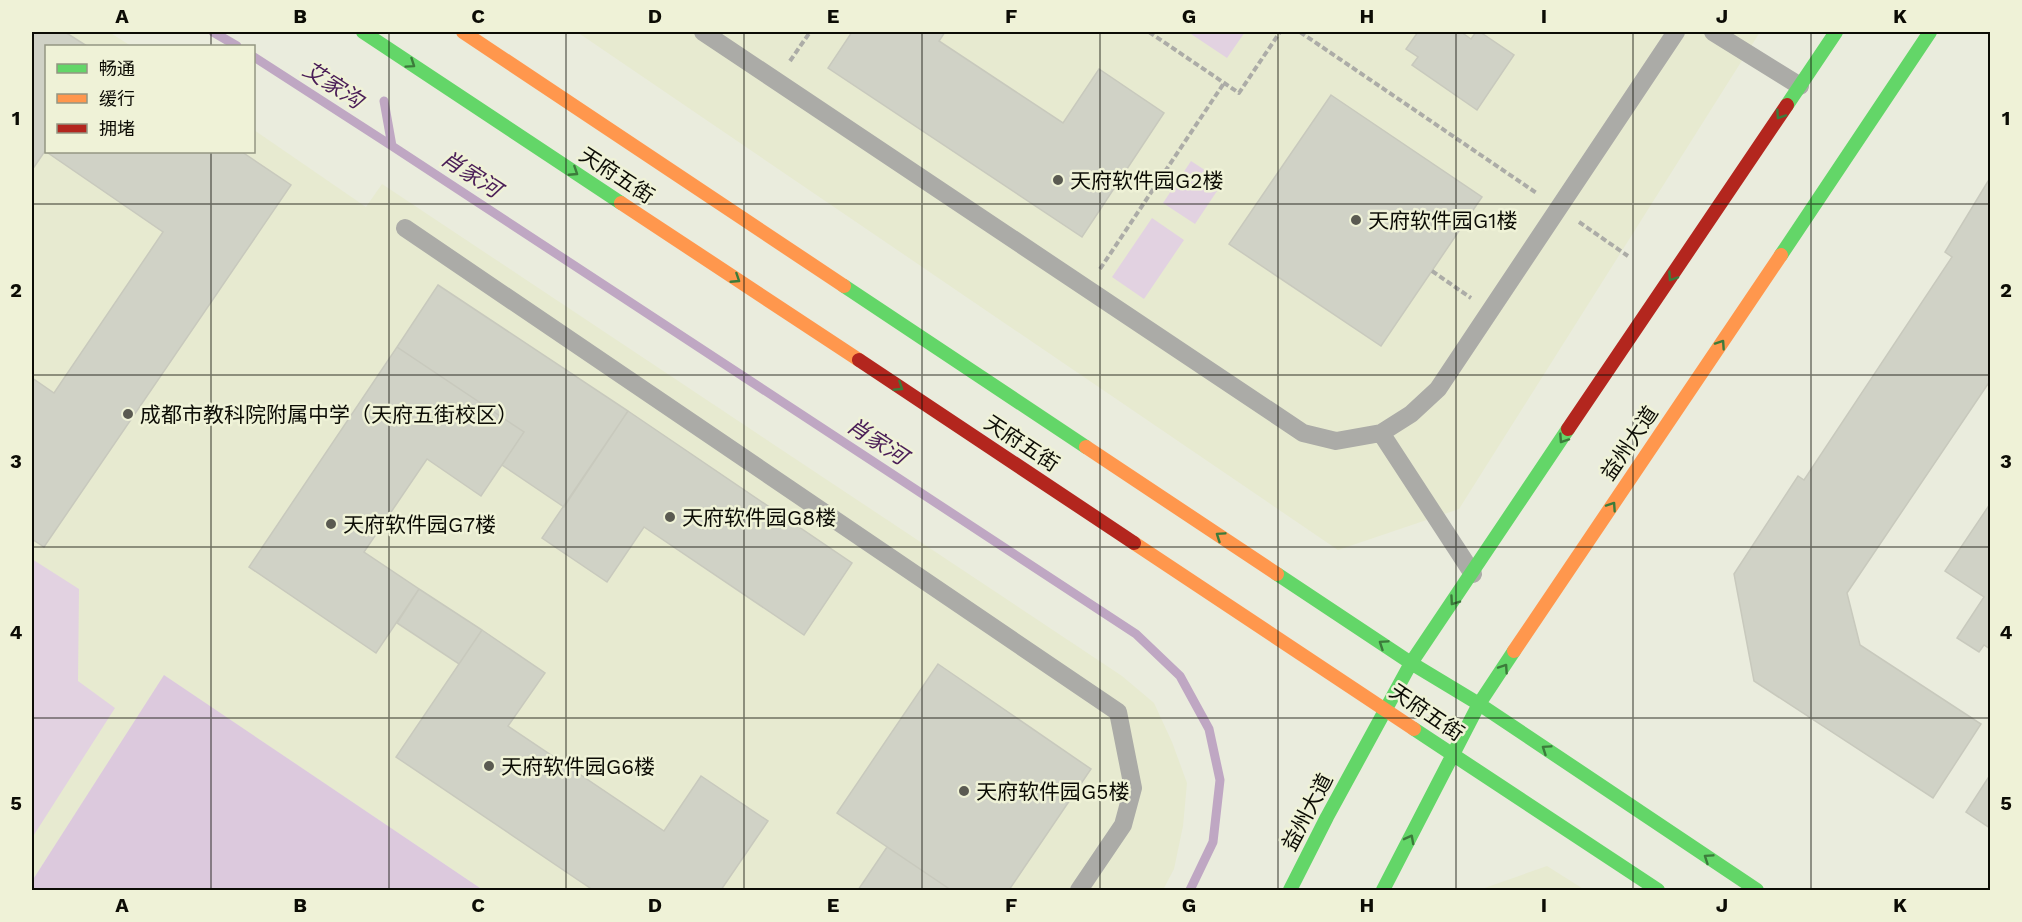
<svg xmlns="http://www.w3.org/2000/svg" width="2022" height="922" font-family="'Work Sans','Noto Sans SC',sans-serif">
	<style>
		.built { fill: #e7ead0 }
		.green { fill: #e2d2e1 }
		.forest { fill: #dcc9dd }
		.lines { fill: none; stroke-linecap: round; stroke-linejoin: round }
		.stream { stroke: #bfa7c3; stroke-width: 9 }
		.building { fill: #d0d2c6; stroke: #c8c9bd; stroke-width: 1.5 }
		.path { stroke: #acaca7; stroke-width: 4; stroke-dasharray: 6 3; stroke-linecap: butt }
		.lane { stroke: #ababa7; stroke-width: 18 }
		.fast { stroke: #63d668; stroke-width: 14 }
		.slow { stroke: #ff974d; stroke-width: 14 }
		.jam { stroke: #b3261e; stroke-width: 14 }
		.oneway { stroke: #3c7b3b }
		.grid { fill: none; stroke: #0c0c05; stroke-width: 1.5; stroke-opacity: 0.55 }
		.poi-dot { fill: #5a5a51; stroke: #eff2d7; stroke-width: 2 }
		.labels { text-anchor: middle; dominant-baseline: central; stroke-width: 5; stroke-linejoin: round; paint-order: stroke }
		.street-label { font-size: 21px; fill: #0c0c05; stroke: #eff2d7 }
		.poi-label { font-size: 21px; fill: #0c0c05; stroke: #eff2d7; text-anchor: start }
		.water-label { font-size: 22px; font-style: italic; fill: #4a1d57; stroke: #eff2d7 }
		.neatline { fill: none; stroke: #0c0c05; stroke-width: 2 }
		.grid-label { font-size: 20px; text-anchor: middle; font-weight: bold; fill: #0c0c05 }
	</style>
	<rect width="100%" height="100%" fill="#eaecdd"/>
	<path class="built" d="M32 32H109L131 46H46V152H254V130L366 207 382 184 1122 676 1154 703 1172 742 1187 783 1183 826 1174 869 1163 890H483L165 676 32 881Z
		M577 32H1760L1459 509 1338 550Z
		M1547 866 1585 890H1479Z"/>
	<path class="green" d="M1188 32H1245L1227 58Z
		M1191 161 1223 182 1195 224 1163 203Z
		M1152 218 1184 240 1144 299 1112 277Z
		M32 559 79 589 78 681 115 708 32 838Z"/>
	<path class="forest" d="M164 675 483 890H32V881Z"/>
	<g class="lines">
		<path class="stream" d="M213 32 237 46
			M254 57 392 146 1136 634 1180 676 1209 729 1220 780 1213 842 1190 890
			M384 101 392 146"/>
	</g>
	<path class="building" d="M32 32H65L87 46H46V152H242L291 185 44 547 32 539V378L54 393 163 232 45 151 32 170Z
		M852 32H945L939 41 1063 123 1099 69 1164 113 1082 237 828 68Z
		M1418 32H1461L1471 39 1476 32H1480L1514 55 1477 110 1412 65 1418 57 1406 49Z
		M1331 95 1482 197 1381 346 1229 244Z
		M1990 178V381L1847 593 1860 645 1981 724 1933 798 1754 681 1734 574 1798 476 1804 480 1952 257 1945 252Z
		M438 285 628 411 564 507 502 465 524 432 397 347Z
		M397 347 524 432 481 496 427 459 364 552 419 589 376 653 249 567Z
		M628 411 852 563 804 635 644 527 607 582 542 538Z
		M1990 504V649L1984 645 1979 652 1957 638 1984 597 1945 571Z
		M419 589 482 630 459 664 397 623Z
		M482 630 545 673 508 726 664 831 701 776 768 821 721 890H593L396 757Z
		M938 664 1091 769 1009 890H951L837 813Z
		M1990 775V828L1966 812Z
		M887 847 951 890H858Z"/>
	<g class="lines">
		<path class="path" d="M1149 32 1239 93 1280 32
			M1300 32 1538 194
			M790 61 810 32
			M1579 222 1628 256
			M1100 269 1224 83
			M1432 271 1471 298"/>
		<path class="lane" d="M703 32 1303 433 1336 441 1381 433 1473 574
			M1713 32 1800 86
			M405 228 1118 712 1133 788 1123 825 1079 890
			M1381 433 1411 414 1438 389 1676 32"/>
		<path class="fast" d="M363 32 621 203
			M1787 105 1836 32
			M1781 255 1930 32
			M844 286 1086 447
			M1277 574 1411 663 1479 704 1757 890
			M1414 729 1658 890
			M1290 890 1327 817 1411 663 1568 429
			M1383 890 1479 704 1514 651"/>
		<path class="slow" d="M463 32 844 286
			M621 203 859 360
			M1086 447 1277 574
			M1134 543 1414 729
			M1514 651 1781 255"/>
		<path class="jam" d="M859 360 1134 543
			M1568 429 1787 105"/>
	</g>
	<defs><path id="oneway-chevron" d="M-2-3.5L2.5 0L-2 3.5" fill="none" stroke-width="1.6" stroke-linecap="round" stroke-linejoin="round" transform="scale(1.5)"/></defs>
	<g class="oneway">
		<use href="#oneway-chevron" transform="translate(411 64) rotate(34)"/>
		<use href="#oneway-chevron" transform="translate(1780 115) rotate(124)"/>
		<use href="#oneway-chevron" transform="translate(574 172) rotate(33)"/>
		<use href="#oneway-chevron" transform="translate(1672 277) rotate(124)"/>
		<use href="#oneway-chevron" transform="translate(736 279) rotate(33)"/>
		<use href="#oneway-chevron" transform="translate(1721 344) rotate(-56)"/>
		<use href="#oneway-chevron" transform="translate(899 387) rotate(33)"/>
		<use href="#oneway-chevron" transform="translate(1563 439) rotate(124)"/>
		<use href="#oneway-chevron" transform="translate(1612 506) rotate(-56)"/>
		<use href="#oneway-chevron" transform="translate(1220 536) rotate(-146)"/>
		<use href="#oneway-chevron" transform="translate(1454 601) rotate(125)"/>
		<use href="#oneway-chevron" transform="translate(1383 644) rotate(-146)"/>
		<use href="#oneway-chevron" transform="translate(1504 668) rotate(-56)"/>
		<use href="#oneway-chevron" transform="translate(1546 749) rotate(-146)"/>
		<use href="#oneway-chevron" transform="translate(1410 839) rotate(-62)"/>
		<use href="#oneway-chevron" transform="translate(1708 858) rotate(-146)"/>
	</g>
	<path class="grid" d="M211 32V46M389 32V890M566 32V890M744 32V890M922 32V890M1100 32V890M1278 32V890M1456 32V890M1633 32V890M1811 32V890M211 152V890M32 204H1990M32 375H1990M32 547H1990M32 718H1990"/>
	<g class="poi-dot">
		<circle cx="1058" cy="180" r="6"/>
		<circle cx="1356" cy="220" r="6"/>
		<circle cx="128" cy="414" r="6"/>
		<circle cx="670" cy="517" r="6"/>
		<circle cx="331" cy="524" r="6"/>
		<circle cx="489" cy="766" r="6"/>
		<circle cx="964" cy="791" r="6"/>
	</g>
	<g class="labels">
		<g class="street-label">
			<text transform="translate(617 175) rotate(33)">天府五街</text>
			<text transform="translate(1022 443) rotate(33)">天府五街</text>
			<text transform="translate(1629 443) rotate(-56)">益州大道</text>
			<text transform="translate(1427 712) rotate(34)">天府五街</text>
			<text transform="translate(1307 812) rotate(-62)">益州大道</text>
		</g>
		<g class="poi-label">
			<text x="1070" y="180">天府软件园G2楼</text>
			<text x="1368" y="220">天府软件园G1楼</text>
			<text x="140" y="414">成都市教科院附属中学（天府五街校区）</text>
			<text x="682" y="517">天府软件园G8楼</text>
			<text x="343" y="524">天府软件园G7楼</text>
			<text x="501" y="766">天府软件园G6楼</text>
			<text x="976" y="791">天府软件园G5楼</text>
		</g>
		<g class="water-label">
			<text transform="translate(333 85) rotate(33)">艾家沟</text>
			<text transform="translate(471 174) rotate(33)">肖家河</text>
			<text transform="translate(877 441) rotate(33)">肖家河</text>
		</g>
	</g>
	<rect width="2022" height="922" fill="none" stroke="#eff2d7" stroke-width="66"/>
	<rect x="45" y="45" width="210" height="108" fill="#eff2d7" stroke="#949683" stroke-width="1.5"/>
	<rect x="57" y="64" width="30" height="9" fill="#63d668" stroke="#949683" stroke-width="1.5"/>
	<text x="99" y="75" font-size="18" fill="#0c0c05">畅通</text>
	<rect x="57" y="94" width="30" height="9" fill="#ff974d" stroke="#949683" stroke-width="1.5"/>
	<text x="99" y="105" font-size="18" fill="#0c0c05">缓行</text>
	<rect x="57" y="124" width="30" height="9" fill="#b3261e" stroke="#949683" stroke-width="1.5"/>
	<text x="99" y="135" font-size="18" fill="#0c0c05">拥堵</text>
	<rect x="33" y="33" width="1956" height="856" class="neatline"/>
	<g class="grid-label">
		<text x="122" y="23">A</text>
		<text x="300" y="23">B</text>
		<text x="478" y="23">C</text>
		<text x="655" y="23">D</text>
		<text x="833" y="23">E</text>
		<text x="1011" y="23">F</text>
		<text x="1189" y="23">G</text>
		<text x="1367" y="23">H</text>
		<text x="1544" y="23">I</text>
		<text x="1722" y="23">J</text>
		<text x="1900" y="23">K</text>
		<text x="16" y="125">1</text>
		<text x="2006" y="125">1</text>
		<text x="16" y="297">2</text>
		<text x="2006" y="297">2</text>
		<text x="16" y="468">3</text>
		<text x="2006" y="468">3</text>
		<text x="16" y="639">4</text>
		<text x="2006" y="639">4</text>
		<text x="16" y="810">5</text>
		<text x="2006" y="810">5</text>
		<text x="122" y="912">A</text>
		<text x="300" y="912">B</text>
		<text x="478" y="912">C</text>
		<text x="655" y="912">D</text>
		<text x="833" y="912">E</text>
		<text x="1011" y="912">F</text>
		<text x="1189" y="912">G</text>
		<text x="1367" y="912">H</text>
		<text x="1544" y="912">I</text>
		<text x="1722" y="912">J</text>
		<text x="1900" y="912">K</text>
	</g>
</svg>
